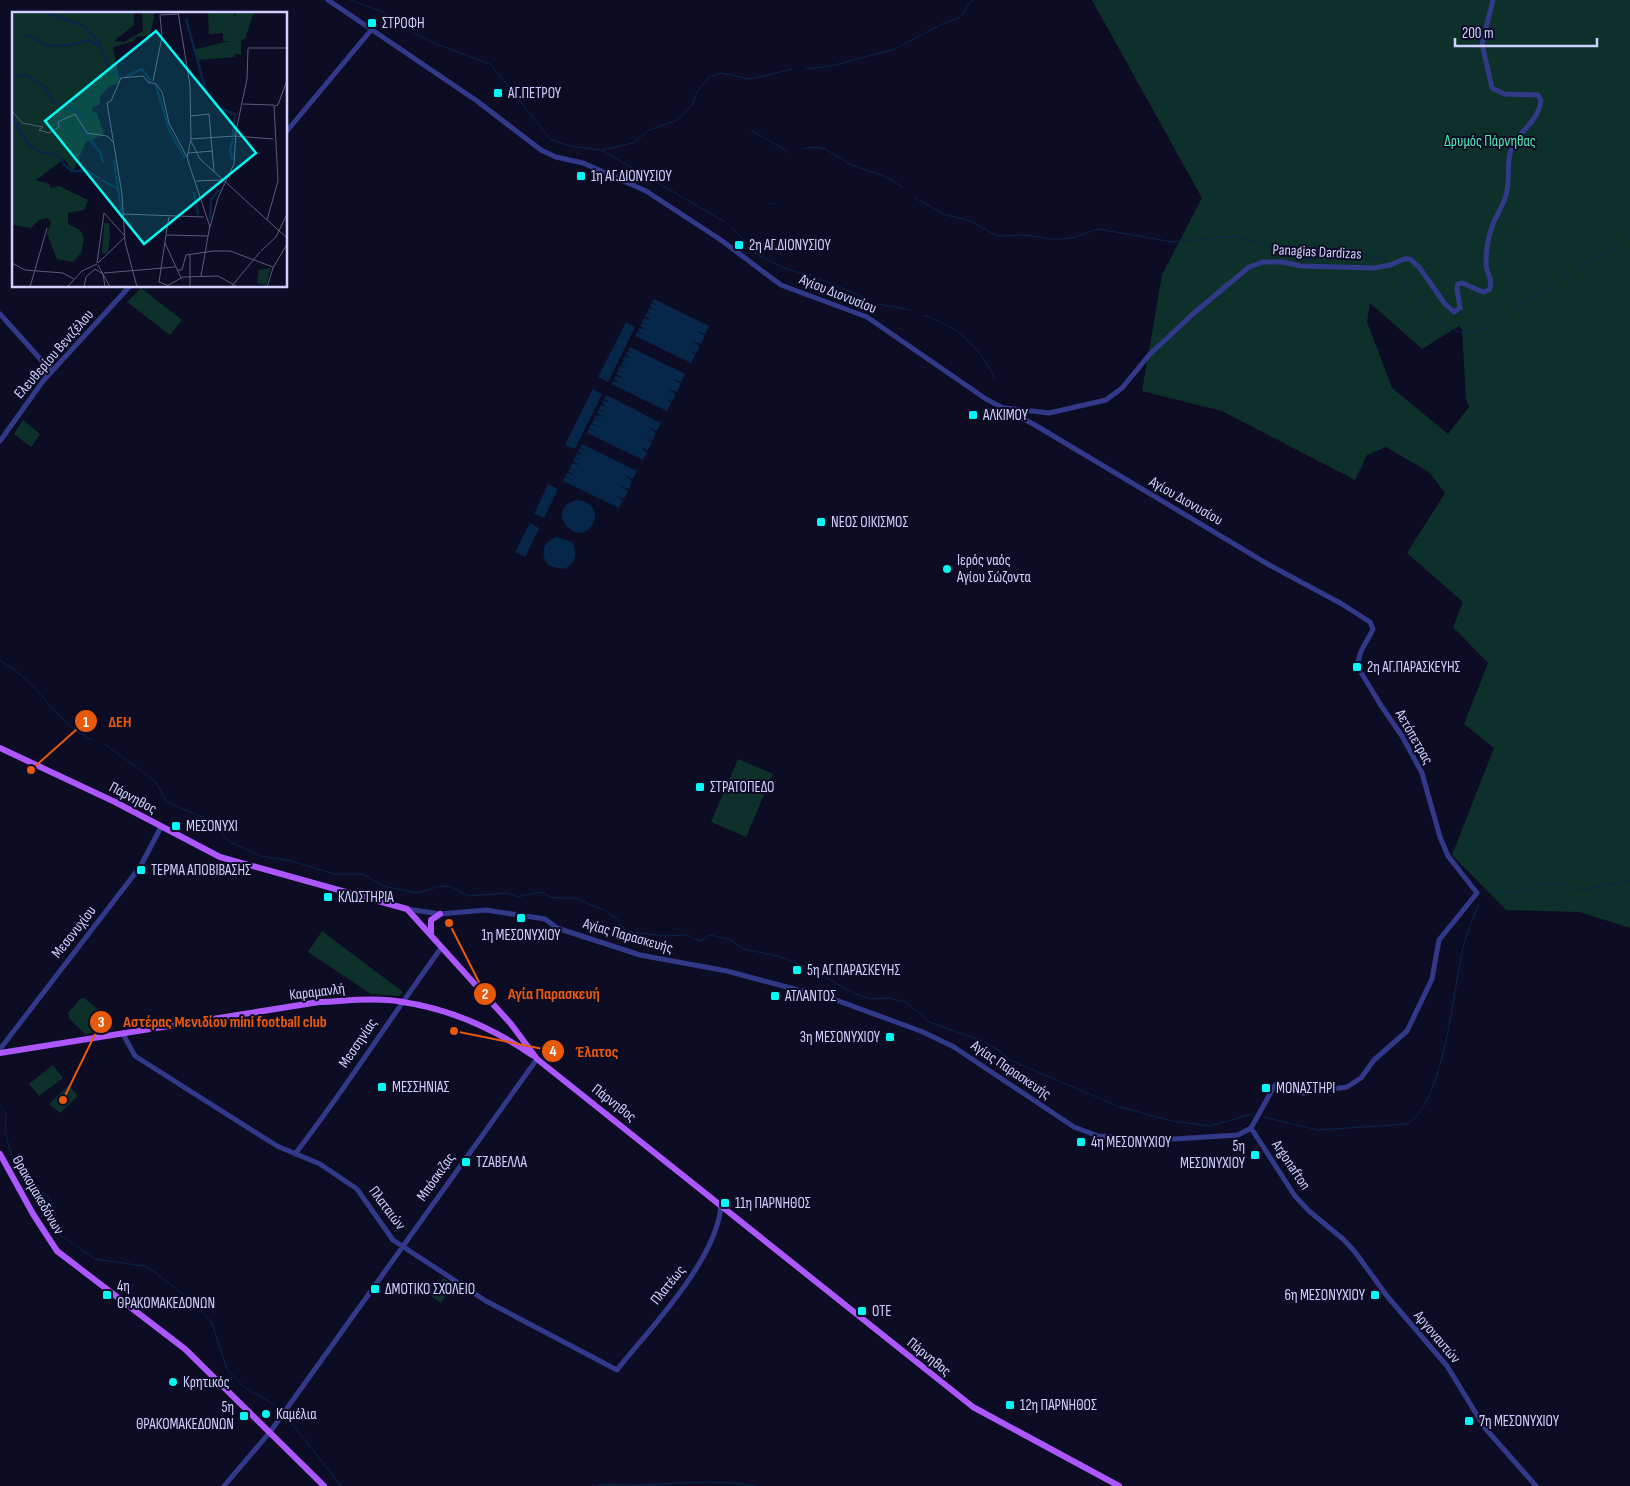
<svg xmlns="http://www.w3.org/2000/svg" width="1630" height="1486" font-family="'Sofia Sans Condensed',sans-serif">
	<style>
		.green { fill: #0e302a; fill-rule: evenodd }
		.water { fill: #062749 }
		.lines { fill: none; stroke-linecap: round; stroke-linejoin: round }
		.stream { stroke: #062749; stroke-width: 1 }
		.minor { stroke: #323989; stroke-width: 5 }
		.major { stroke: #ac57ff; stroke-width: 6 }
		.poi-dot { fill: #00fbf5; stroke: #0d0c25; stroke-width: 2 }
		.labels { text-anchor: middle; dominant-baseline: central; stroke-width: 4; stroke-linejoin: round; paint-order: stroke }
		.poi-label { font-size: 15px; fill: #d0d0ff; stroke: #0d0c25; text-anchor: start }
		.park-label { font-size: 15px; fill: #50ebb1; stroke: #0d0c25 }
		.street-label { font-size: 15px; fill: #d0d0ff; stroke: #0d0c25 }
		.inset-river { fill: none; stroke: #062749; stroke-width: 2.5 }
		.inset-road { fill: none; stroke: #5b5a7c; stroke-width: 1 }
		.view { fill: #00fbf5; fill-opacity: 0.15; stroke: #00fbf5; stroke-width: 2.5 }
		.inset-edge { fill: none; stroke: #d0d0ff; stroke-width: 2.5 }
		.leader { fill: none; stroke: #e8590c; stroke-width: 2 }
		.callout-dot { fill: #e8590c; stroke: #0d0c25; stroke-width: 2 }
		.mark-label { font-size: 15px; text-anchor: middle; font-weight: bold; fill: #fff }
		.callout-label { font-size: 16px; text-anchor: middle; font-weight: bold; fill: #e8590c; stroke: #0d0c25; stroke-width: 4; stroke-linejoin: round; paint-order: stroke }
	</style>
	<rect width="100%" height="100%" fill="#0d0c25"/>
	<path class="green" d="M1092 0H1630V928L1580 912 1506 910 1452 855 1494 748 1464 724 1488 663 1453 627 1463 602 1407 553 1445 493 1429 472 1386 447 1367 455 1355 480 1222 411 1142 391 1162 275 1202 198ZM1370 303 1422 349 1459 326 1462 329 1466 399 1469 407 1448 434 1392 388 1367 322Z
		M141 288 182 320 170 335 127 302Z
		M23 420 40 434 31 447 14 434Z
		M738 759 773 774 746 837 711 822Z
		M322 931 403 992 399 996 371 994 308 952Z
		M84 998 113 1022 114 1029 85 1034 69 1018 68 1013 80 999Z
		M53 1065 63 1078 39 1096 29 1084Z
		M69 1085 78 1096 60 1113 49 1104Z
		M443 1278 453 1284 441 1303 431 1296Z"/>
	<path class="water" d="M654 299 709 326 705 334 697 331 705 336 701 344 692 341 700 346 696 354 687 350 695 355 691 363 635 336 637 332 644 335 638 331 639 328 646 330 640 326 642 323 648 325 642 322 644 318 651 320 645 316 647 313 653 315 647 312 649 308 656 311 650 307 651 303 658 306 652 302Z
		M626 322 635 327 608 382 598 377Z
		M630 347 685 374 681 382 673 379 681 384 677 392 668 389 676 394 672 402 663 398 671 403 667 411 611 384 613 381 620 383 614 379 615 376 622 378 616 374 618 371 625 373 618 370 620 366 627 369 621 365 623 361 630 364 623 360 625 356 632 359 626 355 627 351 634 354 628 350Z
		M593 389 602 394 575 449 565 445Z
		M606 395 661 423 657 431 649 428 656 433 652 441 644 438 652 442 648 450 639 447 647 452 643 460 587 433 589 429 596 432 589 428 591 424 598 427 592 423 594 419 601 422 594 418 596 415 603 417 597 413 598 410 605 413 599 409 601 405 608 408 602 404 603 400 610 403 604 399Z
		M582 444 637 471 633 479 625 476 632 481 629 489 620 486 628 491 624 499 615 495 623 500 619 508 563 481 565 477 572 480 565 476 567 473 574 475 568 471 570 468 576 471 570 467 572 463 579 466 573 461 574 458 581 460 575 457 577 453 584 456 578 452 579 448 586 451 580 447Z
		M548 484 558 489 544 518 534 514Z
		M576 500C588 500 600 510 593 523 579 551 542 511 576 500Z
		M530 523 539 528 525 557 515 552Z
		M557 537 572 542C578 553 576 563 564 569L549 566C539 555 543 541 557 537Z"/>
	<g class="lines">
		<path class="stream" d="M350 0 383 12 417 35 439 45 490 64 551 140 570 146 601 150 725 222
			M806 69 831 66 895 49 940 25 960 17 972 0
			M751 130 790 153
			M802 149 814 147 825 149 852 165 884 176 903 187
			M602 150 633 143 649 130 678 120 692 105 697 92 709 77 721 73 750 79 792 69
			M915 198 946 215 971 221 997 236 1026 235 1056 240 1075 237 1098 229 1173 242 1237 236 1307 259 1351 254
			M768 203 774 204
			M732 228 758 255 786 269 813 276 868 299
			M1361 254 1385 260
			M1393 273 1447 327 1462 333 1482 330 1630 237
			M877 304 911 310
			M923 315C959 327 979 346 995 379
			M0 661C38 679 53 722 92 740
			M105 744 156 782 166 801 171 804 209 820 216 825 228 841 261 856 292 861 334 874H363L383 886 418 893 440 886 452 887 468 896 508 893 517 897 540 892 554 898H575L606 911 618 920 626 931 663 936 687 935 700 941 710 935 731 940 743 949 778 956 807 967 855 994 871 999 888 998 906 1002 929 1022 983 1041 997 1049 1010 1060 1120 1107 1172 1121 1210 1126 1252 1114
			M1488 892H1518L1544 884H1560L1579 890 1630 881
			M0 1105 6 1114 5 1131 11 1154 17 1164 20 1178 28 1188 45 1193 55 1206V1227L60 1235 95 1259 144 1266 156 1273 195 1304 212 1323 227 1369 245 1388 267 1400 280 1410
			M1264 1117 1318 1130 1407 1124C1447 1100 1453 980 1466 936 1470 925 1475 914 1479 904
			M290 1421 341 1486
			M593 1486C605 1483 616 1485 628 1485 670 1485 713 1478 756 1486"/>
		<path class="minor" d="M328 0 477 101 541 150 556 157 583 163 646 191 721 240 781 285 867 317 986 399 1035 425 1271 566 1342 604 1370 622 1373 629C1368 641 1355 655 1359 669L1380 704 1402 736 1422 773 1440 837 1448 856 1477 893 1439 940 1432 979 1407 1031 1374 1060 1361 1078 1347 1087 1303 1093 1275 1085 1251 1128 1238 1135 1174 1139 1098 1136 1074 1127 954 1047 923 1032 836 1000 727 971 640 955 557 928 545 919 486 910 440 914 407 909
			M286 132 372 29
			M0 314 51 371
			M1005 408 1049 413 1106 400 1122 388 1150 354 1194 313 1249 267 1263 262H1283L1301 266 1374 268 1390 265 1404 259H1410L1419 267 1445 304 1454 312 1460 308 1457 289 1458 284 1462 283 1483 292 1489 290C1494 281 1487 274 1486 265 1486 253 1487 241 1491 230 1494 218 1503 207 1506 195 1511 179 1505 161 1513 145 1522 129 1539 120 1541 100L1538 95 1505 94 1492 88 1482 44 1493 0
			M0 441 43 381 130 286
			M123 1034 135 1056 277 1146 320 1164 357 1189 393 1240 486 1301 617 1370C651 1327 716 1261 721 1206
			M0 1049 140 867 161 827
			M1251 1128 1295 1196 1309 1211 1343 1239 1355 1252 1387 1296 1447 1366 1485 1428 1536 1486
			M295 1154C347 1087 392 1015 442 947
			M224 1486 270 1432 537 1059"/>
		<path class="major" d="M0 748 115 802 220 857 407 909 511 1024 537 1059 973 1407 1119 1486
			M431 933V920L440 914
			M0 1053 319 1002C346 1001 376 997 403 1002 449 1009 494 1029 532 1055
			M0 1154 33 1214 57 1251 185 1349 324 1486"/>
	</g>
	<g class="poi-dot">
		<rect x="367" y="18" width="10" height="10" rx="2.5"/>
		<rect x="493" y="88" width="10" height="10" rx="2.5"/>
		<rect x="576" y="171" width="10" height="10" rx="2.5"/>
		<rect x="734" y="240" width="10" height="10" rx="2.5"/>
		<rect x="968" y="410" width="10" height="10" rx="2.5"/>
		<rect x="816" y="517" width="10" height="10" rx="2.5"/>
		<circle cx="947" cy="569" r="5"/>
		<rect x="1352" y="662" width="10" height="10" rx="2.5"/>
		<rect x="695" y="782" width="10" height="10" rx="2.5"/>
		<rect x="171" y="821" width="10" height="10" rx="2.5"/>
		<rect x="136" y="865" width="10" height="10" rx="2.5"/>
		<rect x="323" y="892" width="10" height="10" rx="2.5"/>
		<rect x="516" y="913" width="10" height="10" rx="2.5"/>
		<rect x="792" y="965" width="10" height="10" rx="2.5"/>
		<rect x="770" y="991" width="10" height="10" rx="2.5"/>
		<rect x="885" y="1032" width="10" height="10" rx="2.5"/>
		<rect x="377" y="1082" width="10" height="10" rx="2.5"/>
		<rect x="1261" y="1083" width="10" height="10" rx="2.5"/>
		<rect x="1076" y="1137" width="10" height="10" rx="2.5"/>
		<rect x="1250" y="1150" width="10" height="10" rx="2.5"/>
		<rect x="461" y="1157" width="10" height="10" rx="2.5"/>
		<rect x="720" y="1198" width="10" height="10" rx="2.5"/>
		<rect x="370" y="1284" width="10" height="10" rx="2.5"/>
		<rect x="102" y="1290" width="10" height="10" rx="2.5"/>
		<rect x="1370" y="1290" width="10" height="10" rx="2.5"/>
		<rect x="857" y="1306" width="10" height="10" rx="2.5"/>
		<circle cx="173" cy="1382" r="5"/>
		<rect x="1005" y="1400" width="10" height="10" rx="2.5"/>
		<circle cx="266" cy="1414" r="5"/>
		<rect x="239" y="1411" width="10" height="10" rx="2.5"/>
		<rect x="1464" y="1416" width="10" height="10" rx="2.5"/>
	</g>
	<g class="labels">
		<g class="poi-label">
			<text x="382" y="23">ΣΤΡΟΦΗ</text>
			<text x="508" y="93">ΑΓ.ΠΕΤΡΟΥ</text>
			<text x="591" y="176">1η ΑΓ.ΔΙΟΝΥΣΙΟΥ</text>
			<text x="749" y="245">2η ΑΓ.ΔΙΟΝΥΣΙΟΥ</text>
			<text x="983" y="415">ΑΛΚΙΜΟΥ</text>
			<text x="831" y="522">ΝΕΟΣ ΟΙΚΙΣΜΟΣ</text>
			<text x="957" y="560">Ιερός ναός<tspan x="957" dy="17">Αγίου Σώζοντα</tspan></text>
			<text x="1367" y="667">2η ΑΓ.ΠΑΡΑΣΚΕΥΗΣ</text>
			<text x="710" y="787">ΣΤΡΑΤΟΠΕΔΟ</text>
			<text x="186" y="826">ΜΕΣΟΝΥΧΙ</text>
			<text x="151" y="870">ΤΕΡΜΑ ΑΠΟΒΙΒΑΣΗΣ</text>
			<text x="338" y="897">ΚΛΩΣΤΗΡΙΑ</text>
			<text x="521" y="935" text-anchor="middle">1η ΜΕΣΟΝΥΧΙΟΥ</text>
			<text x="807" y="970">5η ΑΓ.ΠΑΡΑΣΚΕΥΗΣ</text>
			<text x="785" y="996">ΑΤΛΑΝΤΟΣ</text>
			<text x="880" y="1037" text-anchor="end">3η ΜΕΣΟΝΥΧΙΟΥ</text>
			<text x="392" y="1087">ΜΕΣΣΗΝΙΑΣ</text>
			<text x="1276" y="1088">ΜΟΝΑΣΤΗΡΙ</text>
			<text x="1091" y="1142">4η ΜΕΣΟΝΥΧΙΟΥ</text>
			<text x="1245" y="1146" text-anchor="end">5η<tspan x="1245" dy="17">ΜΕΣΟΝΥΧΙΟΥ</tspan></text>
			<text x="476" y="1162">ΤΖΑΒΕΛΛΑ</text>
			<text x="735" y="1203">11η ΠΑΡΝΗΘΟΣ</text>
			<text x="117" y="1286">4η<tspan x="117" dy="17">ΘΡΑΚΟΜΑΚΕΔΟΝΩΝ</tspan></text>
			<text x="385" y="1289">ΔΜΟΤΙΚΟ ΣΧΟΛΕΙΟ</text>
			<text x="1365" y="1295" text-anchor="end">6η ΜΕΣΟΝΥΧΙΟΥ</text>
			<text x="872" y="1311">ΟΤΕ</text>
			<text x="183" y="1382">Κρητικός</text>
			<text x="1020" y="1405">12η ΠΑΡΝΗΘΟΣ</text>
			<text x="234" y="1407" text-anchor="end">5η<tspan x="234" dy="17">ΘΡΑΚΟΜΑΚΕΔΟΝΩΝ</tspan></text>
			<text x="276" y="1414">Καμέλια</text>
			<text x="1479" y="1421">7η ΜΕΣΟΝΥΧΙΟΥ</text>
		</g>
		<g class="park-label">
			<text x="1490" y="141">Δρυμός Πάρνηθας</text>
		</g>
		<g class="street-label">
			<text transform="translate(1317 252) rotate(3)">Panagias Dardizas</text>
			<text transform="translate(838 294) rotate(22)">Αγίου Διονυσίου</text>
			<text transform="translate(54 354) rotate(-49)">Ελευθερίου Βενιζέλου</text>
			<text transform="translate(1186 501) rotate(30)">Αγίου Διονυσίου</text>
			<text transform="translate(1414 737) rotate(60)">Αετόπετρας</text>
			<text transform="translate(133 798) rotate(28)">Πάρνηθος</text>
			<text transform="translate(74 932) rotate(-52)">Μεσονυχίου</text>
			<text transform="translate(628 936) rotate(16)">Αγίας Παρασκευής</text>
			<text transform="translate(317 992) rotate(-7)">Καραμανλή</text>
			<text transform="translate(358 1043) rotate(-56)">Μεσσηνίας</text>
			<text transform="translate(1011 1070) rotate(34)">Αγίας Παρασκευής</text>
			<text transform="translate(614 1103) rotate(38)">Πάρνηθος</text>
			<text transform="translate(1291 1165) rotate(56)">Argonafton</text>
			<text transform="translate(436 1177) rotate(-55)">Μπόσκιζας</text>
			<text transform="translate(38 1195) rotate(60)">Θρακομακεδόνων</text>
			<text transform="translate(387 1208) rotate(53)">Πλαταιών</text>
			<text transform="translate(668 1285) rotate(-51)">Πλατέως</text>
			<text transform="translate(1437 1337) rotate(50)">Αργοναυτών</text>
			<text transform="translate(929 1357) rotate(39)">Πάρνηθος</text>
		</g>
	</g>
	<g transform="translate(12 12)">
		<rect width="275" height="275" fill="#0d0c25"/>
		<path d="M0 0H122V13L102 29 112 30 131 19 130 0H143L138 24 124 25 122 29 101 35 108 71 97 74 88 85V92L80 96 81 100 85 101 92 122 74 130 61 160 52 147 24 168 37 172 39 176 47 174 76 188 72 198 56 201V212L68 218 72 226 69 241 61 250 45 247 35 221 39 210 36 206 27 208 19 216 0 213ZM196 0H220L223 4 225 0H242L233 27 229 28V42H223V45L185 48 181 38 217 29H211V21L197 22ZM92 211H97L98 225 96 240 90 242ZM259 256 254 273 245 271 247 258Z" fill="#0e302a"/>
		<path class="inset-river" d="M31 0 72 14 87 30 96 54 108 66M174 7 194 79 207 96 223 102 221 123M14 22 35 34 60 33 75 28 89 34M0 64 13 63 19 66 32 74 41 90 67 100 68 107M113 65 130 57 139 69M144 74 158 120 173 146M0 105 16 132 29 140 46 143 51 151M69 115 89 142 91 151M102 148 104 163M221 148 218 138 221 126M51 152 60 159H75L88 167M104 164 110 204M89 168 107 177M182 180 186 203M198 208 199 187 208 177"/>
		<path class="inset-road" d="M166 0 178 73 179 127 175 146 198 215M236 36H275M141 69 150 25 148 3 166 2M231 92 262 93M0 99 10 111 31 115 27 118 37 121 47 115 46 110 63 102 75 121 95 124 101 130M179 104 197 102 202 160M179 127 223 124 261 127M179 129 188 147 275 226M176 141 201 139M184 169 210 168M92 201 112 223M111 202 192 205M255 208 266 169 262 94 266 93 275 68M198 215 206 186 222 152 224 119 235 67 236 37M154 222 157 205M154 223 147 270 155 273M154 223 196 224M153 231 169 266M249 239 264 225 275 202M0 251 13 258 51 261 62 267M85 251 92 201M86 251 113 225M86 253 98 275M165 258H170L174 243 201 239H218L261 255M92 261 163 255M189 264 198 213M18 275 35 216M55 275 70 259 85 252M72 275 74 265 83 257 91 262 93 275M125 275 113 230 110 182 95 91 99 89 109 66 131 64 136 70 144 72 150 80 157 111 175 145M153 275 171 265 206 264 226 275M178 275V243M219 275 248 240M255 275 261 256 275 232"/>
		<path class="view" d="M144 19 244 141 132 232 33 109Z"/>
		<rect width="275" height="275" class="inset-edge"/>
	</g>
	<path class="leader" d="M31 770L86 721M449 923L485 994M63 1100L101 1022M454 1031L553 1051"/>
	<g class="callout-dot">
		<circle cx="31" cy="770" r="5"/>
		<circle cx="449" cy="923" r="5"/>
		<circle cx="63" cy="1100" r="5"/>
		<circle cx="454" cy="1031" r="5"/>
		<circle cx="86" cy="721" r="12"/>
		<circle cx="485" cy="994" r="12"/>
		<circle cx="101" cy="1022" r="12"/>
		<circle cx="553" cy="1051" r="12"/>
	</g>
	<g class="mark-label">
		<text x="86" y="727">1</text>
		<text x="485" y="999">2</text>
		<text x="101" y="1027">3</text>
		<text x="553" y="1056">4</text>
	</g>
	<g class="callout-label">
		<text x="120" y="727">ΔΕΗ</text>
		<text x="554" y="999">Αγία Παρασκευή</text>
		<text x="225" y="1027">Αστέρας Μενιδίου mini football club</text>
		<text x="597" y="1057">Έλατος</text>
	</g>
	<path d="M1455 38v8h142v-8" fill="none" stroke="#d0d0ff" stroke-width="2.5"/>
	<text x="1462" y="38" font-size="15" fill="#d0d0ff" stroke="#0d0c25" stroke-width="4" paint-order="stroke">200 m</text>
</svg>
